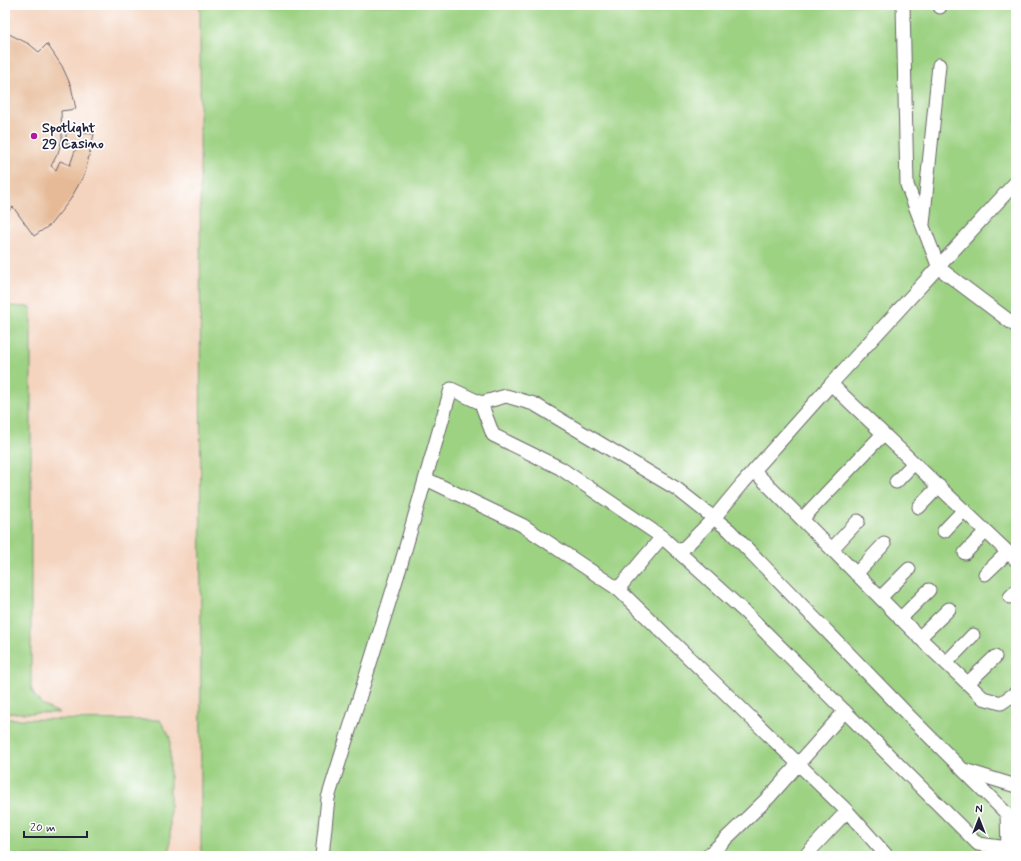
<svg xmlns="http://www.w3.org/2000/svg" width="1021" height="861" font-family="Mynerve,sans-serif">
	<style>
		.built { fill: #f4d4bf }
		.green { fill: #9dd283; stroke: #607a5f }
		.building { fill: #e6ba96 }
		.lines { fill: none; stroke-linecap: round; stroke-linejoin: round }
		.lane-casing { stroke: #696368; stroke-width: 15 }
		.lane { stroke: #fff; stroke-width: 13 }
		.poi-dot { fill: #b5179e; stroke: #fff; stroke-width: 1.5 }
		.labels { text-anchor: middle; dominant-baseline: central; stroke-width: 3.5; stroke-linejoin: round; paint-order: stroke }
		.poi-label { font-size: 14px; font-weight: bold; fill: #22223b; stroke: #fff; text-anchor: start }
	</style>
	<rect width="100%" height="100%" fill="#fff"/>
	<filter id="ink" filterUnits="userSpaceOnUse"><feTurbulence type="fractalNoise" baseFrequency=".025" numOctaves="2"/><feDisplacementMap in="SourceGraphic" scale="8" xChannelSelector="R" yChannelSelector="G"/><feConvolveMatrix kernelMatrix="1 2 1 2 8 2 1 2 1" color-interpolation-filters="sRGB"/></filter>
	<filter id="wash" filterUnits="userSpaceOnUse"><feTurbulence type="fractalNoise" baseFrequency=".012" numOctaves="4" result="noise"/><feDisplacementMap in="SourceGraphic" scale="16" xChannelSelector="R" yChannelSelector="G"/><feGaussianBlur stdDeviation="0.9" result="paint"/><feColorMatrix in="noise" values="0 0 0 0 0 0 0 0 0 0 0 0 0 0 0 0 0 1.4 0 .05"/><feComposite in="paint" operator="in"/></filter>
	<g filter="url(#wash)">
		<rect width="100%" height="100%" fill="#edb"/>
		<path class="built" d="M5 5H200L201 856H5Z"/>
		<path class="green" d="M200 5H1016V829L989 856H201Z
			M5 306 31 307V687C35 702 46 708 60 713H5Z
			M5 719 160 720 170 737V856H5Z"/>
		<g id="blocks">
			<path class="building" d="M5 32 29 44 39 52 47 44 62 66 71 86 76 109 61 111 62 139 58 153 51 166 56 170 60 161 70 165 77 145 66 144V132L94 134 85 173 70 200 50 225 34 236 13 207 5 214Z"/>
		</g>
	</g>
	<g filter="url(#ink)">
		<use href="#blocks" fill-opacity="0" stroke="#696368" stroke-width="1"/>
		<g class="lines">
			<g class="lane-casing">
				<path id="lane" d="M903 5 907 185 939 268 1016 326
					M940 7V5
					M923 224 939 65
					M831 384 1016 182
					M754 471 927 645 983 698 1001 703 1016 693
					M426 479 522 525 618 589 847 811 805 856
					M896 482 914 463
					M919 507 939 486
					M802 519 883 434
					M944 531 964 510
					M832 549 858 521
					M680 552 714 518 743 483 831 384 1016 560
					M965 553 986 531
					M856 574 884 544
					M985 574 1008 552
					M618 589 662 537
					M1010 597 1016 591
					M880 598 909 569
					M900 619 929 590
					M919 638 949 609
					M946 663 973 635
					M968 683 995 657
					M964 770 1016 786
					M847 811 887 856
					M322 856 328 798 401 564 451 389 481 403 506 396 534 404 677 489 729 530 911 718 1007 814 1008 848 978 844 746 613 662 537 560 468 493 435 481 403
					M708 856 770 796 845 711"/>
			</g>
			<use href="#lane" class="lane"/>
		</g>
	</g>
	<circle class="poi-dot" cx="34" cy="136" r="4"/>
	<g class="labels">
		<g class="poi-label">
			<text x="42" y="128">Spotlight<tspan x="42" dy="16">29 Casino</tspan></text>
		</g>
	</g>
	<rect width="1021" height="861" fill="none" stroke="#fff" stroke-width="20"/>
	<g transform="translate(979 819)" stroke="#ffffff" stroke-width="3" paint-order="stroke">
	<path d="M0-3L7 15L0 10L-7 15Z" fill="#22223b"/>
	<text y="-6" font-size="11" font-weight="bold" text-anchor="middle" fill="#22223b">N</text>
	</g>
	<path d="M24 831v6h63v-6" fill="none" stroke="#22223b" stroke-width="2"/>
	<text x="30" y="831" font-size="12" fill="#22223b" stroke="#ffffff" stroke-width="3" paint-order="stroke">20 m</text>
</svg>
